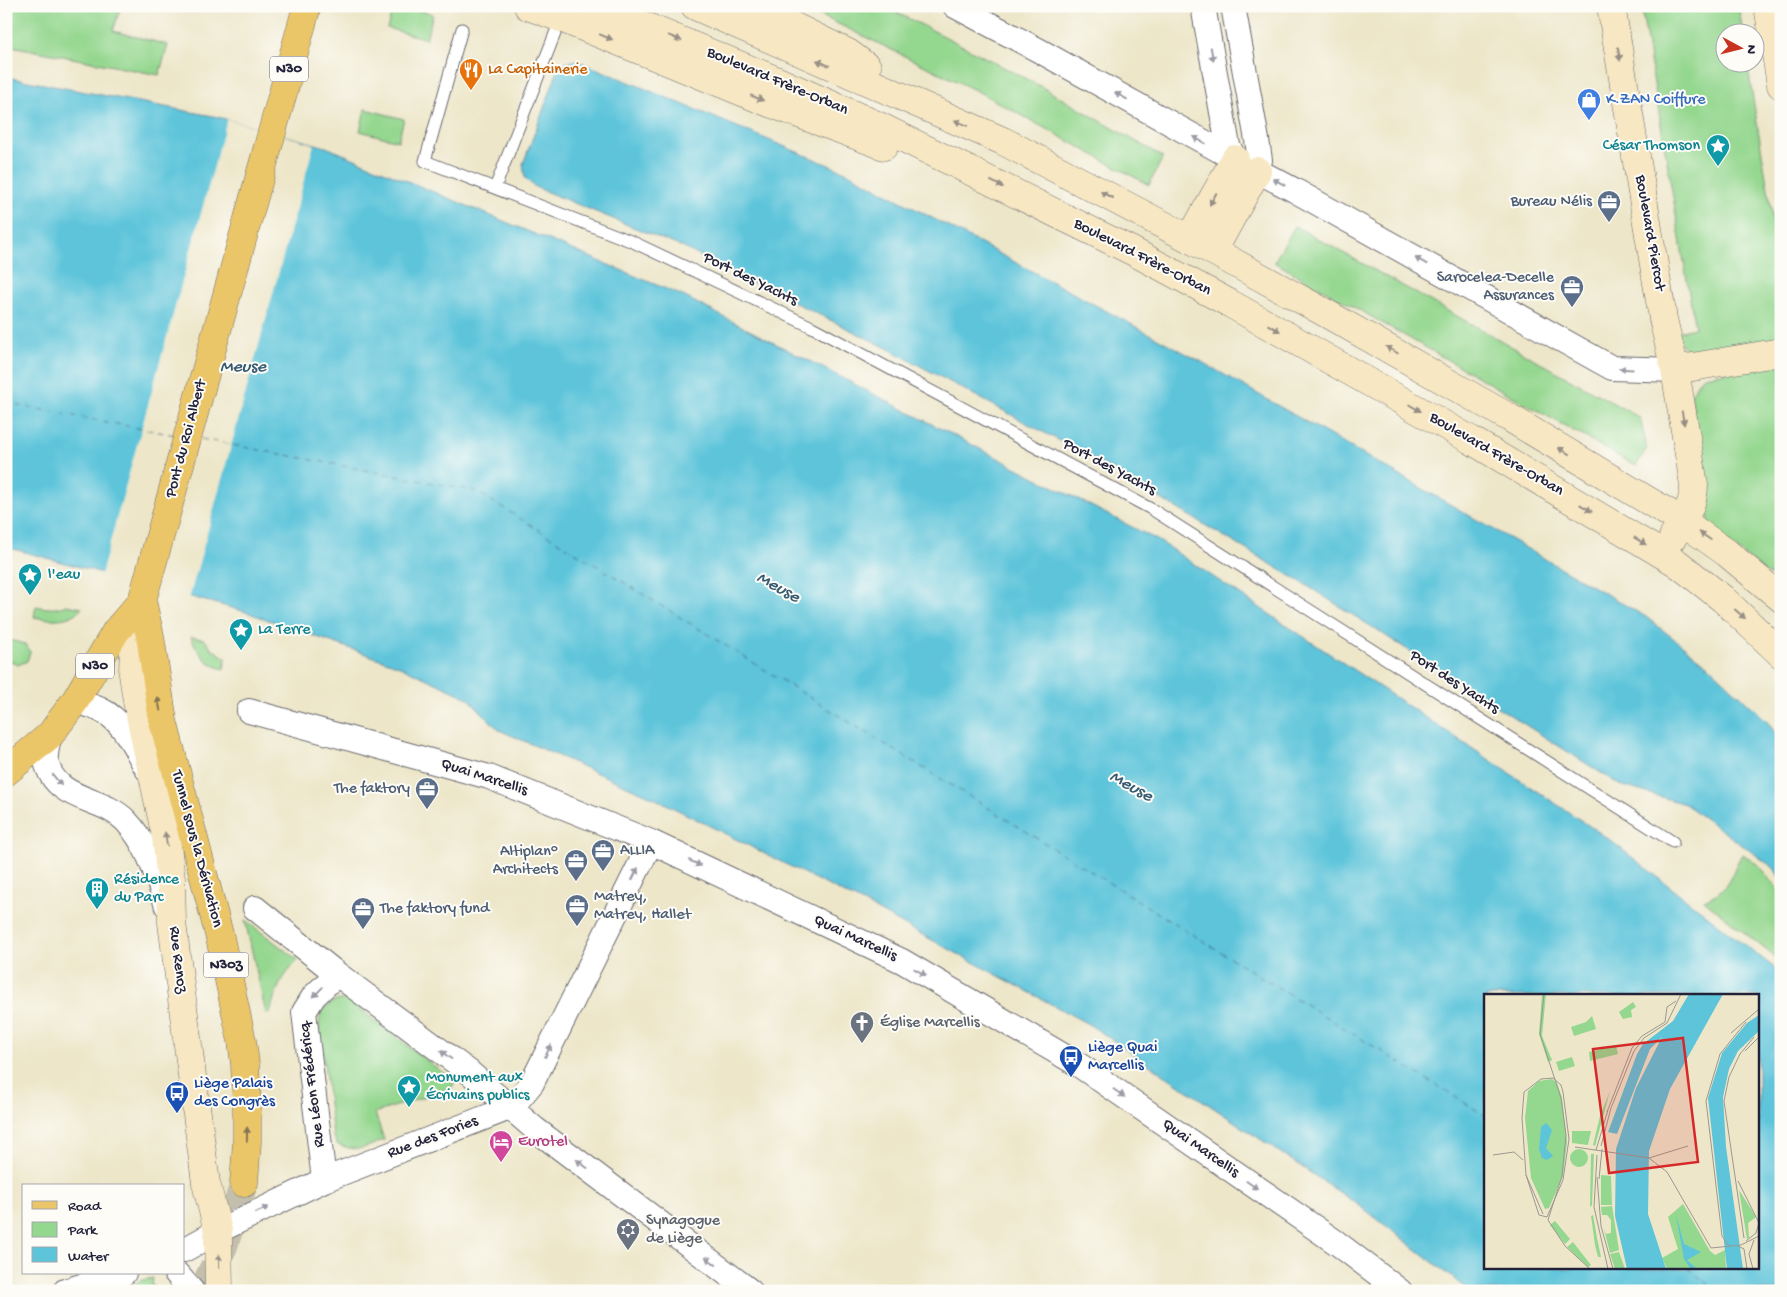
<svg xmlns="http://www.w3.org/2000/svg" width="1787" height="1297" font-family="'Gochi Hand',sans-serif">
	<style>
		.green { fill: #94d78f; stroke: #5b7c65 }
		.water { fill: #5dc4da; stroke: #40738a; fill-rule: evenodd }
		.pier { fill: #ede6c9 }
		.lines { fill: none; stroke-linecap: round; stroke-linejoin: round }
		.ferry { stroke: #375b73; stroke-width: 1; stroke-dasharray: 6 5; stroke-linecap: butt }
		.primary-tunnel { stroke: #c4bfad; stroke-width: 28; stroke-dasharray: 28 14; stroke-linecap: butt }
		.lane-casing { stroke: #69676d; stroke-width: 13 }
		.street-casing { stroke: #69676d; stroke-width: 26 }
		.secondary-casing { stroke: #69676d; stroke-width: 29 }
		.primary-casing { stroke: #69676d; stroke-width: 29 }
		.lane { stroke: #fff; stroke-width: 11 }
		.street { stroke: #fff; stroke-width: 24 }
		.secondary { stroke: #f7e8c3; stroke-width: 28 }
		.primary { stroke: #ebc669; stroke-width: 28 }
		.oneway { fill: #978f86 }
		.oneway2 { fill: #9c9ca7 }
		.oneway3 { fill: #867452 }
		.labels { text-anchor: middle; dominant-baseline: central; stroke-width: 4; stroke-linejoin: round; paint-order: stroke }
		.shield { fill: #fdfcf7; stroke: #646373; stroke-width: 1 }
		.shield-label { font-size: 15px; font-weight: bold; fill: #22223b }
		.food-label { font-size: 16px; fill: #c56008; stroke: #fdfcf7; text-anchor: start }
		.street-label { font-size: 16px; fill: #22223b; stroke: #fdfcf7 }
		.shop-label { font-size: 16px; fill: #366cbe; stroke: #fdfcf7; text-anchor: start }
		.culture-label { font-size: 16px; fill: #0d838f; stroke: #fdfcf7; text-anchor: start }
		.service-label { font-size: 16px; fill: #4e5e75; stroke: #fdfcf7; text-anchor: end }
		.worship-label { font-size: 16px; fill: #5b616d; stroke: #fdfcf7; text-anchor: start }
		.transit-label { font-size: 16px; fill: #164399; stroke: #fdfcf7; text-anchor: start }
		.hotel-label { font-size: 16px; fill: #b23c85; stroke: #fdfcf7; text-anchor: start }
		.water-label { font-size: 18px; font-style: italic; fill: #375b73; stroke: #fdfcf7 }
		.inset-river { fill: none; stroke: #5dc4da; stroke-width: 2.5 }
		.inset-road { fill: none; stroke: #9c9890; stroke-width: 1 }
		.view { fill: #d62828; fill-opacity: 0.15; stroke: #d62828; stroke-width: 2.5 }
		.inset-edge { fill: none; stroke: #22223b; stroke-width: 2.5 }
	</style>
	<rect width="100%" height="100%" fill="#fdfcf7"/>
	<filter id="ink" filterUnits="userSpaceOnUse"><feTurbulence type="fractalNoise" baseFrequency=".02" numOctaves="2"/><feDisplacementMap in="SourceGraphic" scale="10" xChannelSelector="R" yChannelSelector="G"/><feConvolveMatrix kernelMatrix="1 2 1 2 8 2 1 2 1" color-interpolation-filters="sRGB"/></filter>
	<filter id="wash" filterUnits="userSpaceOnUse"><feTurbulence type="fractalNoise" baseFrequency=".0096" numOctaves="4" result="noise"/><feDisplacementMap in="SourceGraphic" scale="20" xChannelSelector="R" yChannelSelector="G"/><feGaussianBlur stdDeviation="1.12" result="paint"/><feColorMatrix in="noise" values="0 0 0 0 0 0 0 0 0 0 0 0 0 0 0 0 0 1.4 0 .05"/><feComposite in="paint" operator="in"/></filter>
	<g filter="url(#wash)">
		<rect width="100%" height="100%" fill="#ede6c9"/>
		<path class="green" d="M6 6H121L113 31 168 45 159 75 6 45Z
			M394 6H401L433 14 426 39 387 28Z
			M801 6H883L940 34 1040 86 1163 157 1149 185 977 91Z
			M1641 6H1738L1743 32H1724V62L1747 63 1781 267V341L1692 354C1683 349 1679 342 1676 332L1695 328Z
			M365 109 404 119 398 141 360 131Z
			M1295 226 1640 418 1647 448 1636 466 1274 262Z
			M1781 362V584L1710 528 1699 456 1691 395 1699 380 1704 376Z
			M66 605 82 608C71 622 49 620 34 617L36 606C46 608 56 610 66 605Z
			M191 637 204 639 212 649 226 658 224 669C207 666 197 651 191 637Z
			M6 639 25 644 30 652 27 661 18 665 6 659Z
			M1742 854 1758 865 1781 894V962L1704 900C1732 888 1729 877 1742 854Z
			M245 920 298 960C281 979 276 988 270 1013L266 1014Z
			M338 1000H348L455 1082 451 1088 375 1113 384 1140C364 1148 358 1153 337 1144L333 1135 319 1024C320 1011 325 1005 338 1000Z
			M153 1278 152 1286 166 1291H127L139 1281Z"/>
		<path class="water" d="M576 60 848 173 1202 362 1646 617 1709 666 1766 720 1781 741V880L1774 868 1685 804 1620 785 1306 585 1097 461 885 347 684 248 535 187 525 178 523 164 560 65Z
			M6 77 218 117 326 147 683 296 1159 541 1606 837 1781 973V1291H1470L1363 1208 1090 1025 867 905 652 797 499 730 468 698 397 665 243 611 6 547ZM1486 996H1758V1268H1486Z"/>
		<path class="pier" d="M227 119 314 144 189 599 101 575Z"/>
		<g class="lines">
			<path class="ferry" d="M6 403 175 435
				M201 439 476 491 1486 1116
				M1688 1268 1717 1291"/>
		</g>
	</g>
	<g filter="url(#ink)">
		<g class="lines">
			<path class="primary-tunnel" d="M202 1291 224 1246 244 1183"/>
			<g class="lane-casing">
				<path id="lane" d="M462 29 425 161 633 242 692 270 812 327 1153 510 1673 842
					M495 188 561 18"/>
			</g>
			<g class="street-casing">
				<path id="street" d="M955 6 1040 51 1235 159 1294 190 1612 368 1675 370
					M1203 6 1228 146 1235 159
					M1233 6 1257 140 1260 160 1257 171
					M75 701C84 704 93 706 101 710 124 721 135 748 147 769
					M249 711 489 777 651 842 902 961 1079 1065 1337 1243 1400 1291
					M50 735C48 743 45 754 46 761 55 802 102 796 126 821 148 844 157 876 167 906
					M255 908 337 974
					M324 1180 304 1012 314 996 337 974 469 1072 535 1129 750 1291
					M184 1250 218 1231 324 1180 512 1107 532 1083 651 842
					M176 1273 192 1291
					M65 1291 124 1273"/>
			</g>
			<g class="secondary-casing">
				<path id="secondary" d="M528 6 561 18 772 104 884 146
					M597 6 780 82 879 126 1132 251 1231 304 1471 440 1677 563 1723 599 1781 654
					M695 6 1003 141 1213 251 1322 311 1510 418 1682 521 1727 553 1781 598
					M752 6 848 53 867 67
					M1611 6 1663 319 1675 370 1694 485C1694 505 1683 520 1673 537
					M1768 6 1781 85
					M1190 239 1235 159
					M1213 251 1257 171
					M1675 370 1781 352
					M142 601 134 641 133 674 137 701 166 837 171 879 172 923 206 1183 218 1231 219 1291"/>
			</g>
			<g class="primary-casing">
				<path id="primary" d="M6 772 50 735 75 701 116 631 142 601
					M244 1183 247 1141V1108L245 1064 242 1041 220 938 163 721 150 636 142 601 307 6"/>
			</g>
			<use href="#lane" class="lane"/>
			<use href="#street" class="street"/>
			<use href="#secondary" class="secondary"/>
			<use href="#primary" class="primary"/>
		</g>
		<defs><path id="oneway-solid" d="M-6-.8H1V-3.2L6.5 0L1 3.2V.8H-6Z" transform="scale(1.25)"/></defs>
		<g class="oneway">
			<use href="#oneway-solid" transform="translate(606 37) rotate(22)"/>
			<use href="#oneway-solid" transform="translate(675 38) rotate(22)"/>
			<use href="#oneway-solid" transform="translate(1619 54) rotate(80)"/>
			<use href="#oneway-solid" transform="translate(823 63) rotate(-156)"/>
			<use href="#oneway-solid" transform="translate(757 98) rotate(22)"/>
			<use href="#oneway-solid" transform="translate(961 123) rotate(-156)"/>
			<use href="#oneway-solid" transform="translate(997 184) rotate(27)"/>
			<use href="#oneway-solid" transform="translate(1107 195) rotate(-153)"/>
			<use href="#oneway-solid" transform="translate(1213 199) rotate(119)"/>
			<use href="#oneway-solid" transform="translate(1274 328) rotate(29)"/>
			<use href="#oneway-solid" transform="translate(1392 350) rotate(-150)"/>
			<use href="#oneway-solid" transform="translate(1415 408) rotate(30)"/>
			<use href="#oneway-solid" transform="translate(1683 418) rotate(80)"/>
			<use href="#oneway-solid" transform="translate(1564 451) rotate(-149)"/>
			<use href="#oneway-solid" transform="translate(1586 508) rotate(31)"/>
			<use href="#oneway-solid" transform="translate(1705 536) rotate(-145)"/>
			<use href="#oneway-solid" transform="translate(1640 541) rotate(31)"/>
			<use href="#oneway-solid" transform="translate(1740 614) rotate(41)"/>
			<use href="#oneway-solid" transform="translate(166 839) rotate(-99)"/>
			<use href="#oneway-solid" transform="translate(219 1261) rotate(-91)"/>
		</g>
		<g class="oneway2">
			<use href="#oneway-solid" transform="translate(1212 54) rotate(80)"/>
			<use href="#oneway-solid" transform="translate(1121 96) rotate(-151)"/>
			<use href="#oneway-solid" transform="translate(1199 140) rotate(-151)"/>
			<use href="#oneway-solid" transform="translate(1279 182) rotate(-152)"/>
			<use href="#oneway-solid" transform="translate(1421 261) rotate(-151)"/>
			<use href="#oneway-solid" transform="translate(1626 369) rotate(-177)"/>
			<use href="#oneway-solid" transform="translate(57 780) rotate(51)"/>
			<use href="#oneway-solid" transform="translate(695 863) rotate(25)"/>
			<use href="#oneway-solid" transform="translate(635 874) rotate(-64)"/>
			<use href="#oneway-solid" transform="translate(920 972) rotate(30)"/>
			<use href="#oneway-solid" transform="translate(318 992) rotate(134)"/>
			<use href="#oneway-solid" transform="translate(548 1051) rotate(-64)"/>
			<use href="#oneway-solid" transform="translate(446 1055) rotate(-143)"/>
			<use href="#oneway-solid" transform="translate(1119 1093) rotate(35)"/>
			<use href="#oneway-solid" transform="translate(582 1164) rotate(-143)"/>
			<use href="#oneway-solid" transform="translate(1252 1185) rotate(35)"/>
			<use href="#oneway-solid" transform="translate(262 1210) rotate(-25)"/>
			<use href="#oneway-solid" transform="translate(711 1261) rotate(-143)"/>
		</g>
		<g class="oneway3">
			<use href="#oneway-solid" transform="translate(159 704) rotate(-101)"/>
			<use href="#oneway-solid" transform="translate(247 1134) rotate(-89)"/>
		</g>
	</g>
	<defs>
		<g id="restaurant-pin" transform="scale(1.25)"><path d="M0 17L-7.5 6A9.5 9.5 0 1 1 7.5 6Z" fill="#e8710a" stroke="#fdfcf7"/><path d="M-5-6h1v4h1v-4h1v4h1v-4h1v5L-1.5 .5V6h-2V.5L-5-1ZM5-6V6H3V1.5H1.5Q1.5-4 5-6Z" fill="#fff"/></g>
		<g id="shop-pin" transform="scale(1.25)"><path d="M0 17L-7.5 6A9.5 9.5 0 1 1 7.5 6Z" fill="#3f7fe0" stroke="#fdfcf7"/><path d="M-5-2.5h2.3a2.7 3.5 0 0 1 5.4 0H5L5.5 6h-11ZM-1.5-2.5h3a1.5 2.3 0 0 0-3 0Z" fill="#fff"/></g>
		<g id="sight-pin" transform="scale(1.25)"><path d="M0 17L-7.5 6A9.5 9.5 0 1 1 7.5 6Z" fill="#0f9aa8" stroke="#fdfcf7"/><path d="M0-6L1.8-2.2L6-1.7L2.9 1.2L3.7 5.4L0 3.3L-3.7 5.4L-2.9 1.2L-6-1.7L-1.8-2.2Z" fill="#fff"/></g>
		<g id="office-pin" transform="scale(1.25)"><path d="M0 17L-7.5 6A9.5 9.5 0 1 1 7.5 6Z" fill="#5c6f8a" stroke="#fdfcf7"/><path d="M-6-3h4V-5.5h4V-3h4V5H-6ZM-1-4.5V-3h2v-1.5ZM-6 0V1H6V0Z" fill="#fff"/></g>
		<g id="building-pin" transform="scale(1.25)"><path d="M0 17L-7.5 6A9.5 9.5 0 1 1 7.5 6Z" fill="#0f9aa8" stroke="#fdfcf7"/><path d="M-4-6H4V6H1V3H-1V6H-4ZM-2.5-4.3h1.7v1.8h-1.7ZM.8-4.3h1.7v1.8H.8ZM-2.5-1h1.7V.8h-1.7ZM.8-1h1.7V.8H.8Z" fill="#fff"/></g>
		<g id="church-pin" transform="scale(1.25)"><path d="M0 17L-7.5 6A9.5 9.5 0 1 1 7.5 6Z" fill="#6b7280" stroke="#fdfcf7"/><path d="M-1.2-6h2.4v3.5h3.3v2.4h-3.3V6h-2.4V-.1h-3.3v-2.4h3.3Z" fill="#fff"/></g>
		<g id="bus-pin" transform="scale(1.25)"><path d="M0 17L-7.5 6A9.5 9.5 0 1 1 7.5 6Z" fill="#1a4fb4" stroke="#fdfcf7"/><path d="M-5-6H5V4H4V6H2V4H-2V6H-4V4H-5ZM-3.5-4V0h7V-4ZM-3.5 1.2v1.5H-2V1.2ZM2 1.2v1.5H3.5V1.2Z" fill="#fff"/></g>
		<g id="hotel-pin" transform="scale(1.25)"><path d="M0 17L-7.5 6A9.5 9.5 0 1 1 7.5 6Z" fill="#d1479c" stroke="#fdfcf7"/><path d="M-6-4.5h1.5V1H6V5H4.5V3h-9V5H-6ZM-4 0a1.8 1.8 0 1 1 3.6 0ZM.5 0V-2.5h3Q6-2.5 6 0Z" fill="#fff"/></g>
		<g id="synagogue-pin" transform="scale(1.25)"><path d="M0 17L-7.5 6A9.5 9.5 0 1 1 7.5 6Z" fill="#6b7280" stroke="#fdfcf7"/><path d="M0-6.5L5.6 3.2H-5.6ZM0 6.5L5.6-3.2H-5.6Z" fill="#fff"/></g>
	</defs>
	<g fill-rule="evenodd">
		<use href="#restaurant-pin" x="471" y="70"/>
		<use href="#shop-pin" x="1589" y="100"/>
		<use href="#sight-pin" x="1718" y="146"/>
		<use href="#office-pin" x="1609" y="202"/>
		<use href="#office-pin" x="1572" y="287"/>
		<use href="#sight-pin" x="30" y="575"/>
		<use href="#sight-pin" x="241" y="630"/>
		<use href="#office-pin" x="427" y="789"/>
		<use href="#office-pin" x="603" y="851"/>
		<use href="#office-pin" x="576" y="861"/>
		<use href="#building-pin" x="97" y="889"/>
		<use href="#office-pin" x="577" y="906"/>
		<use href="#office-pin" x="363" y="909"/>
		<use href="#church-pin" x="862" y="1023"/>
		<use href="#bus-pin" x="1071" y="1057"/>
		<use href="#sight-pin" x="409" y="1087"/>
		<use href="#bus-pin" x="177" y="1093"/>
		<use href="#hotel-pin" x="501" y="1142"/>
		<use href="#synagogue-pin" x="628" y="1230"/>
	</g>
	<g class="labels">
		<g class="shield">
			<rect x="270" y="56.5" width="38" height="25" rx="4"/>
			<rect x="76" y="653.5" width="38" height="25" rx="4"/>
			<rect x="203.5" y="952.5" width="45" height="25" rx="4"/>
		</g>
		<g class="shield-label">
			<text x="289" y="69">N30</text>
			<text x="95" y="666">N30</text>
			<text x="226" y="965">N30z</text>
		</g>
		<g class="food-label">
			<text x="488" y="70">La Capitainerie</text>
		</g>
		<g class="street-label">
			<text transform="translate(777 82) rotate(23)">Boulevard Frère-Orban</text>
			<text transform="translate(1649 233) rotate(80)">Boulevard Piercot</text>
			<text transform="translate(1142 258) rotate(27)">Boulevard Frère-Orban</text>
			<text transform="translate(750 280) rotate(26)">Port des Yachts</text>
			<text transform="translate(187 439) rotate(-75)">Pont du Roi Albert</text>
			<text transform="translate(1496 455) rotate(30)">Boulevard Frère-Orban</text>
			<text transform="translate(1109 468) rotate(28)">Port des Yachts</text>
			<text transform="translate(1454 683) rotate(33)">Port des Yachts</text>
			<text transform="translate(484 778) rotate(18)">Quai Marcellis</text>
			<text transform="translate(196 849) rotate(75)">Tunnel sous la Dérivation</text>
			<text transform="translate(855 939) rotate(25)">Quai Marcellis</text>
			<text transform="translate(177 960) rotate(83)">Rue Renoz</text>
			<text transform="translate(313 1085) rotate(-97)">Rue Léon Frédéricq</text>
			<text transform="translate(433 1138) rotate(-21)">Rue des Fories</text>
			<text transform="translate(1200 1149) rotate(35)">Quai Marcellis</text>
		</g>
		<g class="shop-label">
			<text x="1606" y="100">K.ZAN Coiffure</text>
		</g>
		<g class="culture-label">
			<text x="1700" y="146" text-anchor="end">César Thomson</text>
			<text x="48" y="575">l'eau</text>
			<text x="258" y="630">La Terre</text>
			<text x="114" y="880">Résidence<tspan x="114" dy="18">du Parc</tspan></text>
			<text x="426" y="1078">Monument aux<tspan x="426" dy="18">Écrivains publics</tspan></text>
		</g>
		<g class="service-label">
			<text x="1592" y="202">Bureau Nélis</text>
			<text x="1554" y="278">Sarocelea-Decelle<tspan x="1554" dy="18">Assurances</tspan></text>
			<text x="410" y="789">The faktory</text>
			<text x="620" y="851" text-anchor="start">ALLIA</text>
			<text x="558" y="852">Altiplan°<tspan x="558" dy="18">Architects</tspan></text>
			<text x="594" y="897" text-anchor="start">Matrey,<tspan x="594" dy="18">Matrey, Hallet</tspan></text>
			<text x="380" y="909" text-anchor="start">The faktory fund</text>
		</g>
		<g class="worship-label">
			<text x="880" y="1023">Église Marcellis</text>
			<text x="646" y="1221">Synagogue<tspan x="646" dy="18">de Liège</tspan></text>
		</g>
		<g class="transit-label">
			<text x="1088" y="1048">Liège Quai<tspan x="1088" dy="18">Marcellis</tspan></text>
			<text x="194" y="1084">Liège Palais<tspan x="194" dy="18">des Congrès</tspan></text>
		</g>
		<g class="hotel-label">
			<text x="518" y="1142">Eurotel</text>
		</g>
		<g class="water-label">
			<text x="243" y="367">Meuse</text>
			<text transform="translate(778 588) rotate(29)">Meuse</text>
			<text transform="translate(1131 787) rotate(29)">Meuse</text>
		</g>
	</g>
	<g transform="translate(1484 994)">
		<rect width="275" height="275" fill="#ede6c9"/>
		<path d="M58 0H62L58 42 68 66 64 68 55 40ZM149 8 152 13 147 16 148 23 139 25 135 18ZM108 22 112 35 90 42 87 33 102 28ZM132 51 134 60 106 67 105 58ZM88 63 91 72 75 77 72 68ZM68 85 73 89 78 104 83 148 79 182 65 214 61 215 47 184 41 124 44 97 55 87ZM126 97 111 152 109 151 116 122ZM88 137H107L104 151 88 149ZM86 164a9 9 0 1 1 18 0a9 9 0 1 1-18 0ZM107 160H110L108 211 106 213ZM117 181 127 182 128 211H117ZM255 196 272 223 264 229 265 244 263 245ZM199 210 226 257 231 261 241 256 242 275H183L178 264 194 255 184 223ZM128 212 135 256 126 259 120 235 122 240 127 239V226L123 221H118L117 213ZM109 221 113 244 117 263H114L111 251 107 222ZM71 227 86 245 81 250 66 231ZM89 248 103 266 107 271 104 273 83 253ZM135 258 141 275H131L126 260Z" fill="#94d78f"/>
		<path d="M205 0H239L186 95 165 157 164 220 182 275H143L131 222 132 155 152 94 178 43 166 55 133 140 124 138 153 60 159 50 189 27ZM275 21V37L254 57 245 75 239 103 242 153 259 275H243L224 104 238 59 263 29ZM62 129 68 136 62 154 69 162 63 166 58 164 55 155 57 133ZM192 221 200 250 217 258 203 266 213 275H207L200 265Z" fill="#5dc4da"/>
		<path class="inset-river" d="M146 275 154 142 190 65 228 0"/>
		<path class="inset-road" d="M60 0 56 40 77 104 82 141 78 182 64 226 81 252 106 275M247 39 275 15M261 57 275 43M123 118 148 54 158 42 181 28 183 13 192 7M117 152 127 114 150 57 160 44 183 29 197 0M91 153 165 164 204 152M112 156 124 116M9 161 30 158 39 166M113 161 110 213 124 275M165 164 183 178 227 254 257 251 275 242M42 181 55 221 63 223 79 186 85 145 79 98 77 91 69 84 57 85 40 98 38 124 42 181 59 220M113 183 117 232 129 275M115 185 118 155M254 187 275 229 272 239 262 247M260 244 240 107 245 83 256 60 270 43M245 252 238 242 222 107 236 60 262 28M254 252 260 255 263 275M269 275 265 260 270 246"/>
		<path class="view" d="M199 44 214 168 125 179 109 55Z"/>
		<rect width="275" height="275" class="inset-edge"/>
	</g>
	<rect width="1787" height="1297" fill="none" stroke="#fdfcf7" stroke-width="25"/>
	<rect x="22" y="1184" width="162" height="90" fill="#fdfcf7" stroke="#a5a5ac"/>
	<rect x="32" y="1201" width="25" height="8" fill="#ebc669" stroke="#a5a5ac"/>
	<text x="68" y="1210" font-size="15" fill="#22223b">Road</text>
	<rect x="32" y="1222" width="25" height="15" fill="#94d78f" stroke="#a5a5ac"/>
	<text x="68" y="1234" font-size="15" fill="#22223b">Park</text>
	<rect x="32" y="1247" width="25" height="15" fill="#5dc4da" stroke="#a5a5ac"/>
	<text x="68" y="1260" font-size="15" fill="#22223b">Water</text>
	<g transform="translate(1740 48) rotate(97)"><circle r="24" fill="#fdfcf7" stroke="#a5a5ac"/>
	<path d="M0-4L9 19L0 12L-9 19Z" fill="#c8321e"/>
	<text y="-8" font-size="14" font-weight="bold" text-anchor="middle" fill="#22223b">N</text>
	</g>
</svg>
